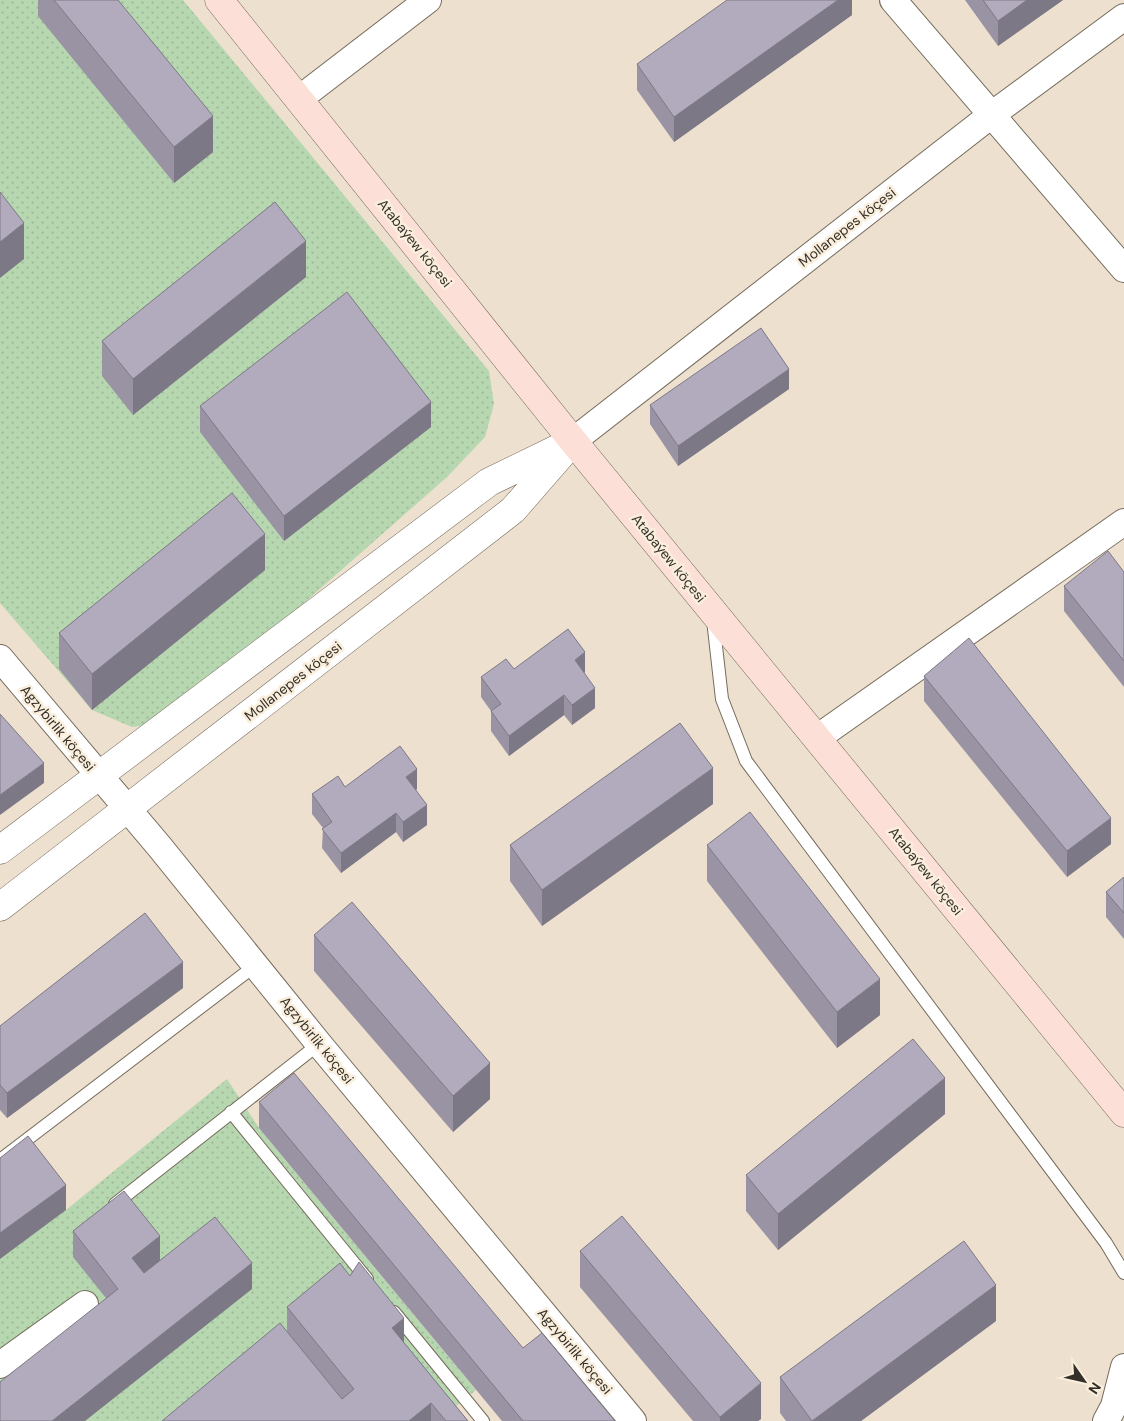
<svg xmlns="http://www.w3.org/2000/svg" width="1124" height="1421" font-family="'DM Sans',sans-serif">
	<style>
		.grass { fill: url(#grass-dots) }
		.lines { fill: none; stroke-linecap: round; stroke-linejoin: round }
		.service-casing { stroke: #756b5c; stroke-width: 14 }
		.minor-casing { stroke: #756b5c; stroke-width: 28 }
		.tertiary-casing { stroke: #756b5c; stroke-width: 29 }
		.secondary-casing { stroke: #756b5c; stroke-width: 29 }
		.service { stroke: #fff; stroke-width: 12 }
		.minor { stroke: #fff; stroke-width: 26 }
		.tertiary { stroke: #fff; stroke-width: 28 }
		.secondary { stroke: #fce0d7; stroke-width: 28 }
		.wall { fill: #9993a3 }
		.shaded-wall { fill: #7d7885 }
		.building { fill: #b2abbe; stroke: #7d7885 }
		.labels { text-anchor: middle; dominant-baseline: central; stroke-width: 5; stroke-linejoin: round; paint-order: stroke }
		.street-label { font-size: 14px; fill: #342f29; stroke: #faeedc }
	</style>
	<defs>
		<pattern id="grass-dots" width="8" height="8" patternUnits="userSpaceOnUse" patternTransform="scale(1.25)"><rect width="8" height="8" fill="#b6d7af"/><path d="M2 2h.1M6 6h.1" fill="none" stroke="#9db997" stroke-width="1.8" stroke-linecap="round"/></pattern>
	</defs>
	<rect width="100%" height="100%" fill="#ede0cf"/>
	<path class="grass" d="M0 0H183L489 371 494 404 485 437 447 477 169 722 132 727 92 710 0 603Z
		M227 1079 259 1128 476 1390 438 1421H0V1183L66 1210Z"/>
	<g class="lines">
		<g class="service-casing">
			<path id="service" d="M713 620 722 699 746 761 1106 1243 1124 1273
				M231 1112 367 1279
				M0 1160 256 965
				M115 1204 319 1044
				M394 1312 483 1421"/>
		</g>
		<g class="minor-casing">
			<path id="minor" d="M893 0 1124 269
				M299 99 428 0
				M573 441 990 116 1124 17
				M0 658 159 846 319 1044 633 1421
				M817 738 1124 522
				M0 1365 85 1304
				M1106 1421 1114 1406 1124 1367"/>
		</g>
		<g class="tertiary-casing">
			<path id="tertiary" d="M0 850 489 482 561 447
				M0 907 513 510 573 441"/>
		</g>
		<g class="secondary-casing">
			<path id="secondary" d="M219 0 573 441 1124 1113"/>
		</g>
		<use href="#service" class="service"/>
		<use href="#minor" class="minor"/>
		<use href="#tertiary" class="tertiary"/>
		<use href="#secondary" class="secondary"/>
	</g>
	<path class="wall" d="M38 0H118L213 152 174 183 38 16Z
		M852 0V15L674 142 637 90V64Z
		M965 0H1063L998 46Z
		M306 277 133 415 102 376V341Z
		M789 389 678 466 650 424V405Z
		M200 406 431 427 284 541 200 432Z
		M265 570 92 710 59 669V633Z
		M1124 572V687L1064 611V586Z
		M585 672 584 673 595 708 572 725 564 715 509 756 491 731V711L481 697V677Z
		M924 676 1111 844 1067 877 924 701Z
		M345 787 417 789 416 790 427 825 403 842 396 832 341 873 322 848 323 828 312 814V794Z
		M713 804 542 926 510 881V845Z
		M707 845 880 1015 837 1048 707 881Z
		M1124 877V939L1106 917V892Z
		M314 935 490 1099 453 1132 314 971Z
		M183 988 7 1118 0 1110V1026Z
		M259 1102 523 1348 615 1421H502L259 1128Z
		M945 1114 778 1250 746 1211V1175Z
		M73 1231 160 1260 252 1289 106 1298 73 1257Z
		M580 1251 761 1419 758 1421H693L580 1287Z
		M287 1307 404 1343 468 1421H162L287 1332Z
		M996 1321 861 1421H786L780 1413V1377Z"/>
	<path class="shaded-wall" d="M838 0H852V15L674 142V117Z
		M1027 0H1063L998 46V21Z
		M213 116V152L174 183V147Z
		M24 223V259L0 278V242Z
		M306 241V277L133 415V379Z
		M789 369V389L678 466V446Z
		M431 402V427L284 541V516Z
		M265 534V570L92 710V674Z
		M585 652V672L575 680V660Z
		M595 688V708L572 725V705Z
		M564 695V715L509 756V736Z
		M44 763V783L0 815V795Z
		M713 768V804L542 926V890Z
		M417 769V789L406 797V777Z
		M427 805V825L403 842V822Z
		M396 813V832L341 873V853Z
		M1111 818V844L1067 877V851Z
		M183 962V988L7 1118V1093Z
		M880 979V1015L837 1048V1012Z
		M490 1063V1099L453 1132V1096Z
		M945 1078V1114L778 1250V1214Z
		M66 1185V1210L0 1259V1233Z
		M160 1236V1262L132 1284V1258Z
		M252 1263V1289L85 1421H52Z
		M996 1285V1321L861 1421H812Z
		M404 1318V1344L392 1328Z
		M761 1383V1419L758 1421H720V1417Z
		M431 1403V1421H409Z"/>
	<path class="building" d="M54 0H118L213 116 174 147Z
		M727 0H838L674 117 637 64Z
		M983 0H1027L998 21Z
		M0 192 24 223 0 242Z
		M275 202 306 241 133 379 102 341Z
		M347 292 431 402 284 516 200 406Z
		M761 328 789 369 678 446 650 405Z
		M232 493 265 534 92 674 59 633Z
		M1108 551 1124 572V661L1064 586Z
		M568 629 585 652 575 660 595 688 572 705 564 695 509 736 491 711 501 704 481 677 506 659 514 669Z
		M969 638 1111 818 1067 851 924 676Z
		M0 714 44 763 0 795Z
		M680 723 713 768 542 890 510 845Z
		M400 746 417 769 406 777 427 805 403 822 396 813 341 853 322 829 332 822 312 794 338 776 345 787Z
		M750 812 880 979 837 1012 707 845Z
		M1124 877V913L1106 892Z
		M352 902 490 1063 453 1096 314 935Z
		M145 913 183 962 7 1093 0 1085V1026Z
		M913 1039 945 1078 778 1214 746 1175Z
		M294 1073 523 1348 542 1333 615 1421H523L259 1102Z
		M28 1136 66 1185 0 1233V1158Z
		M124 1191 160 1236 132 1258 144 1273 215 1217 252 1263 52 1421H0V1382L118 1289 73 1231Z
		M622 1216 761 1383 720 1417 580 1251Z
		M964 1241 996 1285 812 1421 780 1377Z
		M359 1262 404 1318 392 1328 468 1421H446L431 1403 409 1421H162L280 1323 342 1399 354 1389 287 1307 340 1263 350 1276Z"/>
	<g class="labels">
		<g class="street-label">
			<text transform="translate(847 227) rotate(-38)">Mollanepes köçesi</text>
			<text transform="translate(415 243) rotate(51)">Atabaýew köçesi</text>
			<text transform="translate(669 558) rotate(51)">Atabaýew köçesi</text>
			<text transform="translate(293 681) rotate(-38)">Mollanepes köçesi</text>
			<text transform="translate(58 728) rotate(50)">Agzybirlik köçesi</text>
			<text transform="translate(926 871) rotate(51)">Atabaýew köçesi</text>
			<text transform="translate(317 1040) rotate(51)">Agzybirlik köçesi</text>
			<text transform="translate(575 1351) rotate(50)">Agzybirlik köçesi</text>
		</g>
	</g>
	<g transform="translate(1084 1381) rotate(124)" stroke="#faeedc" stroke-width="4" paint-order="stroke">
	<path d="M0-4L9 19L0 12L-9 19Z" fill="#342f29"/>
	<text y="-8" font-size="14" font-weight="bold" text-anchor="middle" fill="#342f29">N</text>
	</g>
</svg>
